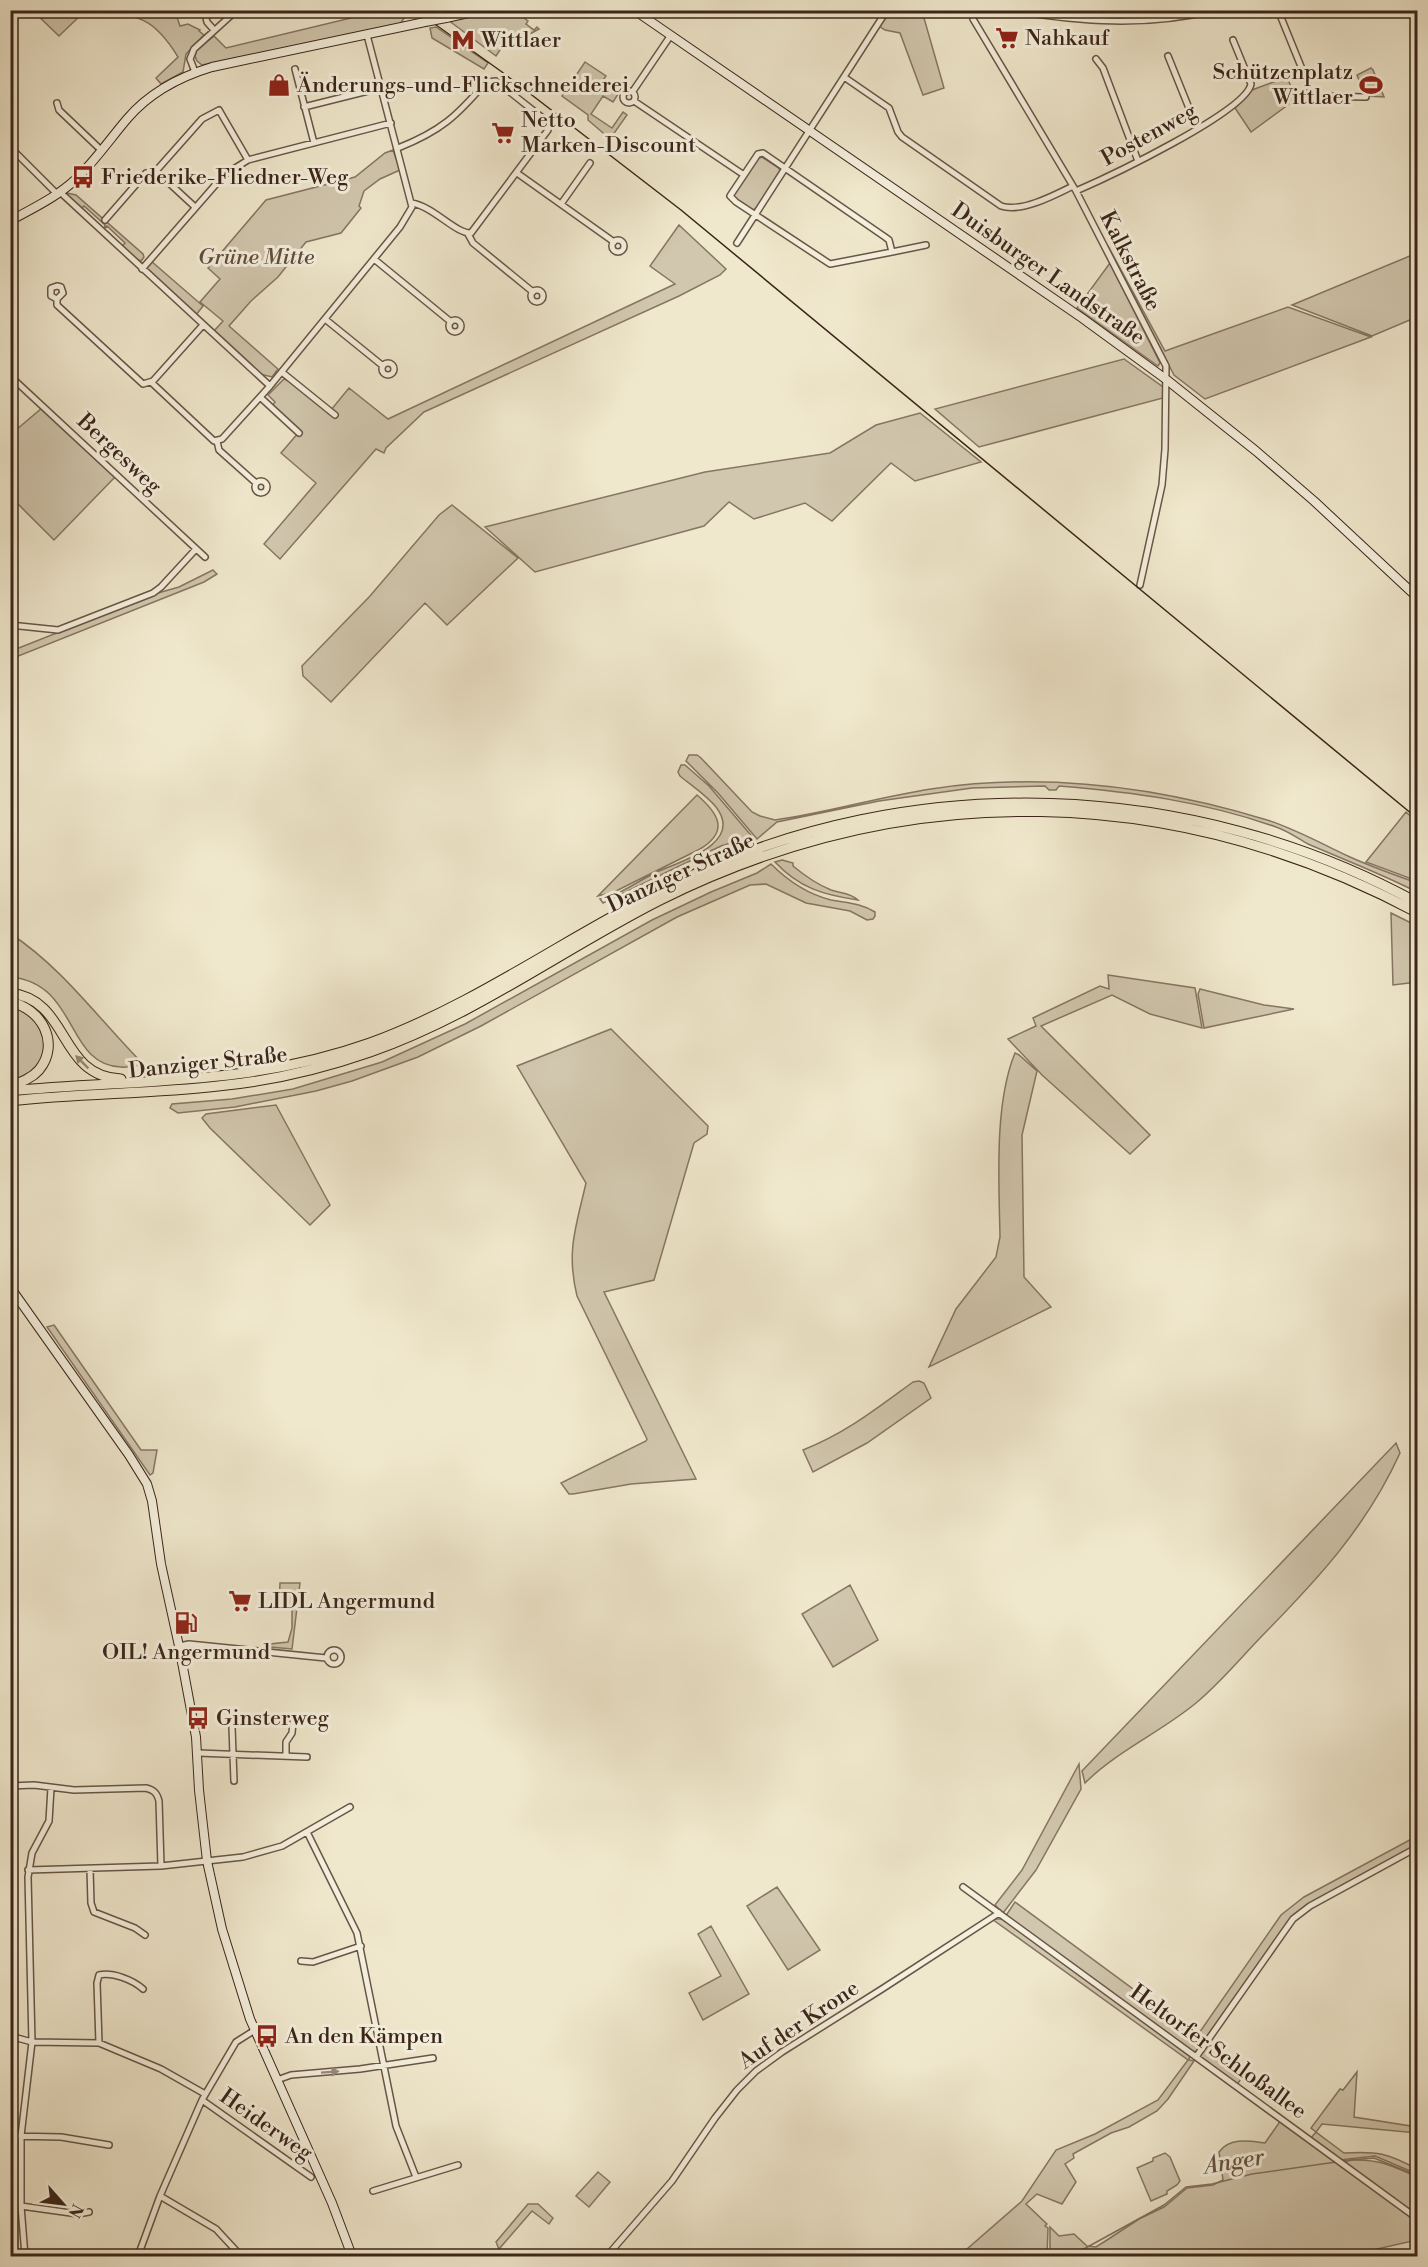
<svg xmlns="http://www.w3.org/2000/svg" width="1428" height="2267" font-family="'Libre Bodoni',serif">
	<style>
		.green { fill: #d1c7ae; stroke: #867664; stroke-width: 1.5 }
		.lines { fill: none; stroke-linecap: round; stroke-linejoin: round }
		.stream { stroke: #827260; stroke-width: 1.5 }
		.street-casing { stroke: #685646; stroke-width: 8 }
		.secondary-casing { stroke: #3a2519; stroke-width: 10 }
		.highway-casing { stroke: #3a2519; stroke-width: 11 }
		.street { stroke: #f5f0de; stroke-width: 5 }
		.secondary { stroke: #f5f0de; stroke-width: 8 }
		.highway { stroke: #f0e8cd; stroke-width: 9 }
		.tram { stroke: #3a2519; stroke-width: 1.5 }
		.secondary-bridge-casing { stroke: #3a2519; stroke-width: 10; stroke-linecap: butt }
		.secondary-bridge { stroke: #f5f0de; stroke-width: 8 }
		.oneway { fill: #958673 }
		.oneway2 { fill: #988a7c }
		.labels { text-anchor: middle; dominant-baseline: central; stroke-width: 6; stroke-linejoin: round; paint-order: stroke }
		.poi-label { font-size: 22px; fill: #3a2519; stroke: #f5f0de; text-anchor: start }
		.street-label { font-size: 22px; fill: #3a2519; stroke: #f5f0de }
		.park-label { font-size: 22px; font-style: italic; fill: #604e3e; stroke: #f5f0de }
		.water-label { font-size: 24px; font-style: italic; fill: #645243; stroke: #f5f0de }
	</style>
	<rect width="100%" height="100%" fill="#f0e8cd"/>
	<filter id="stains"><feTurbulence type="fractalNoise" baseFrequency=".00333" numOctaves="4"/><feColorMatrix values="0 0 0 0 .2 0 0 0 0 .09 0 0 0 0 .02 0 0 0 .5 -.17"/></filter>
	<radialGradient id="worn" r=".72"><stop offset=".6" stop-color="#630" stop-opacity="0"/><stop offset="1" stop-color="#630" stop-opacity=".3"/></radialGradient>
	<path class="green" d="M32 10 175 11 180 26 188 24 200 30 199 31 204 35 186 54 183 72 161 84 156 78 178 57C150 11 133 16 85 11L59 36Z
		M380 11H409L400 24 202 65 197 61 195 56 197 50 214 36 226 48Z
		M497 11H530L524 18 528 21 526 24 534 30 537 27 539 29 513 43 508 38 496 56 448 20Z
		M889 11H922L944 88 923 95 900 33 885 30 879 26Z
		M436 27 488 63 484 69 432 38 430 28Z
		M585 62 606 76 603 80 620 91 613 102 603 96 591 114 612 128 623 112 627 115 610 139 588 120V115L562 96Z
		M1371 68 1373 70 1384 97 1366 96 1357 75Z
		M1287 77 1296 99 1251 132 1235 108 1252 90Z
		M393 150 400 170 380 179 364 191 359 206 361 208 341 233 306 242 278 277 251 301 229 326 278 369 272 377 260 374 214 331 223 321 200 302 220 279 208 268 266 200 355 177 385 153Z
		M762 157 779 168 780 172 756 209 751 210 733 196 757 159Z
		M67 193 76 195 143 254 144 257 141 261 133 258 121 247 125 243 107 226 104 229 105 225 84 206 81 209 68 197Z
		M679 225 726 269 720 275 679 296 424 412 386 448 384 453 376 449 280 559 264 544 316 483 281 453 299 432 271 407 275 402 268 395 284 379 294 383 331 410 349 388 388 419 675 284 650 266Z
		M1108 246 1165 351 1288 307 1371 337 1205 399 1174 375Z
		M1417 253V317L1372 336 1292 305Z
		M151 261 203 306 196 315 148 271 147 266Z
		M1110 263 1160 363 1158 366 1077 308Z
		M1124 359 1163 387V398L979 447 935 409Z
		M42 408 115 477 54 540 11 497 10 435Z
		M920 413 981 462 915 481 891 463 832 521 805 503 754 519 729 502 704 526 535 572 485 527 705 472 830 453 876 425Z
		M452 505 518 558 447 625 425 603 331 702 303 676 302 666 370 596 439 515Z
		M213 570 217 574 204 582 11 659V651L158 593 179 587Z
		M689 755H697L701 758 752 812 760 816 775 820C827 813 878 797 931 789 1043 772 1159 787 1267 820 1296 829 1322 844 1350 857 1372 867 1395 875 1417 883V892C1382 874 1345 860 1308 844 1297 838 1288 831 1276 827 1206 802 1133 792 1059 786L1056 790H1049L1045 786 972 788 879 801 777 822 757 839 718 793 686 761Z
		M681 765H685L709 786 755 840H741L721 846 603 903 600 899C621 895 639 880 659 871 682 861 744 843 716 807 706 795 692 786 680 776L678 772Z
		M697 795C718 813 730 831 700 849L614 892 598 896Z
		M1406 812 1417 822V881L1366 862Z
		M782 860 793 863V866C805 876 816 884 831 890 840 893 851 893 858 900 824 895 799 888 775 862Z
		M771 864C788 881 807 894 831 900 847 903 861 903 875 912V916L873 919 867 920 850 911 806 903 766 884 750 885 677 917 481 1026 418 1057 352 1081 316 1091 235 1107 178 1113 170 1108 172 1104 232 1099 293 1089 382 1062 465 1024 652 920 711 892 757 873Z
		M1391 913 1411 923 1417 922V982L1393 985Z
		M11 934C64 969 100 1021 144 1065 137 1065 129 1068 121 1067 65 1065 79 984 11 977Z
		M1108 975 1195 988 1202 1028 1150 1014 1112 995 1041 1026 1150 1135 1130 1154 1042 1075 1008 1039 1036 1026 1033 1018 1100 986 1109 989Z
		M1200 989 1264 1005 1294 1009 1204 1028 1198 994Z
		M11 1006C16 1008 24 1009 29 1013 46 1027 52 1057 32 1072 26 1077 17 1080 11 1083Z
		M611 1029 708 1126 707 1134 694 1143 654 1280 604 1292 696 1479 631 1484 573 1494H569L561 1483 646 1441 647 1439 577 1296C566 1251 576 1227 586 1183L517 1066Z
		M1015 1053 1019 1055 1037 1071 1022 1135 1024 1277 1051 1307 929 1367 956 1309 996 1257 1000 1237C999 1182 994 1104 1015 1053Z
		M276 1105 330 1205 310 1225 210 1128 202 1118 206 1114Z
		M54 1325 141 1450H157L153 1473 150 1475 47 1327Z
		M919 1381 924 1383 931 1398 867 1443 813 1472 803 1450C846 1433 876 1409 913 1382Z
		M1396 1443 1400 1453C1366 1528 1317 1580 1260 1638 1239 1660 1219 1684 1196 1703 1161 1732 1117 1751 1085 1783L1082 1771Z
		M280 1583H300L292 1649 270 1647V1644L288 1642 292 1628V1605L279 1604Z
		M850 1585 878 1640 833 1667 802 1614Z
		M1079 1764 1081 1789 1036 1870 1003 1913 995 1905 1022 1870Z
		M1417 1836V1846L1300 1911 1200 2049 1194 2052 1008 1918 1007 1914 1015 1902 1197 2036 1281 1915 1304 1897Z
		M777 1887 820 1950 788 1970 747 1906Z
		M992 1919H1002L1190 2055 1189 2060 1194 2061 1168 2099 1157 2111 1129 2127 1111 2133 1073 2154 1074 2158 1065 2164 1076 2182 1062 2204 1037 2194 1026 2204 1047 2224 1045 2226 1048 2228 1047 2256H959L1022 2201 1056 2150 1095 2134 1158 2100 1188 2060Z
		M711 1926 749 1994 703 2020 689 1993 721 1976 698 1934Z
		M1207 2044 1248 2068 1237 2085 1202 2059 1200 2056Z
		M1357 2072 1354 2117 1417 2127V2133L1322 2124 1316 2132 1344 2153C1378 2151 1387 2153 1417 2169V2174L1375 2156 1340 2160 1310 2139 1316 2132 1311 2128 1340 2089 1343 2090Z
		M1281 2120 1417 2220V2240L1346 2256H1050V2227L1059 2236 1074 2234 1087 2246 1096 2247 1107 2240 1139 2219 1164 2207 1187 2188 1213 2185 1223 2180 1219 2152C1230 2137 1249 2141 1265 2143Z
		M1165 2153 1170 2157 1180 2181 1177 2185 1167 2191V2194L1151 2201 1137 2168 1153 2161V2158Z
		M1352 2160C1380 2159 1393 2166 1417 2177V2206L1413 2213 1343 2162Z
		M598 2172 610 2182 589 2207 576 2196Z
		M528 2204H538L553 2218 549 2224 532 2211 499 2249 496 2242Z"/>
	<g class="lines">
		<path class="stream" d="M1340 2161 1374 2158 1418 2176
			M1071 2256 1164 2205 1186 2187 1212 2184 1252 2174 1336 2162"/>
		<g class="street-casing">
			<path id="street" d="M204 10 207 22 214 30
				M972 10 973 19 1076 191 1166 366 1165 449 1162 485 1140 585
				M1010 10C1080 22 1146 27 1215 10
				M1278 10 1313 96 1366 97
				M1168 56 1197 128
				M1096 59 1103 68 1138 161
				M295 69 314 143
				M195 72 190 59 194 49 237 10
				M844 77 889 108 898 132 902 137 1001 206C1021 213 1055 195 1073 186
				M623 97a6 6 0 1 1 12 0a6 6 0 1 1-12 0Z
				M633 91 671 35
				M634 101 744 175
				M57 103 59 110 101 150
				M304 107 368 91
				M10 147 57 194
				M398 148C441 131 457 116 486 82L496 81 549 123 548 130 471 233C456 234 434 207 412 203
				M763 153 885 237 889 240 892 252 830 264 736 202 730 196 758 154Z
				M156 171 202 119 219 110 248 160
				M517 173 614 242
				M1076 191C1106 178 1246 112 1251 84L1233 40
				M60 192 270 386 222 439 214 441 151 382
				M561 204 590 163
				M105 220 146 173 156 171 195 207
				M468 234 473 243 533 292
				M612 246a6 6 0 1 1 12 0a6 6 0 1 1-12 0Z
				M737 243 887 10
				M892 252 926 245
				M374 259 451 322
				M142 269 224 175 248 160 391 123
				M531 296a6 6 0 1 1 12 0a6 6 0 1 1-12 0Z
				M57 299 63 293 61 287 57 286 51 288V296L57 299V305L143 384 153 381 203 325
				M325 319 383 366
				M449 326a6 6 0 1 1 12 0a6 6 0 1 1-12 0Z
				M382 369a6 6 0 1 1 12 0a6 6 0 1 1-12 0Z
				M283 373 335 415
				M10 376 205 557
				M270 386 400 227 412 207 367 35
				M260 397 299 433
				M217 441 219 450 256 483
				M255 487a6 6 0 1 1 12 0a6 6 0 1 1-12 0Z
				M10 625 58 630 153 593 161 587 196 549
				M179 1646 189 1644 326 1658
				M327 1657a7 7 0 1 1 14 0a7 7 0 1 1-14 0Z
				M232 1727 234 1781
				M198 1753 307 1757
				M286 1756V1742L292 1733 293 1722
				M10 1786 34 1785 74 1790 146 1788C154 1790 157 1793 159 1801L161 1866
				M307 1832 357 1933 396 2126 416 2177
				M90 1869 91 1903 94 1912 135 1928 145 1935
				M28 1870 161 1866 243 1857 282 1846 350 1807
				M963 1887 1418 2219
				M301 1961 313 1962 361 1946
				M10 2036 32 2042 99 2043 161 2069 205 2094
				M99 2043 97 1983 99 1975C113 1972 133 1980 143 1989
				M1196 2057 1293 1919 1310 1906 1418 1847
				M277 2080 291 2075 360 2069 433 2058
				M202 2100 311 2177
				M10 2136 61 2137 109 2145
				M373 2191 458 2165
				M160 2196 216 2229 241 2256
				M21 2206 78 2214 89 2212
				M25 2256 21 2206V2136L32 2042 28 1877 32 1853 49 1821 51 1788
				M138 2256 160 2196 202 2100 236 2042 255 2030
				M607 2256 672 2181 715 2118 737 2090 756 2071 782 2052 882 1989 999 1913"/>
		</g>
		<g class="secondary-casing">
			<path id="secondary" d="M634 10 1082 318 1167 380 1256 451 1314 501 1418 598
				M446 18 482 10
				M10 221C33 208 57 197 76 179 95 161 110 139 127 119 149 93 179 77 212 67L425 22
				M10 1287 129 1455 147 1484 152 1501 161 1564 179 1646 196 1737 199 1790 207 1861 222 1929 250 2019 332 2203 352 2256"/>
		</g>
		<g class="highway-casing">
			<path id="highway" d="M10 993C71 1000 57 1076 121 1079
				M10 1002C41 1008 61 1043 39 1070 31 1079 21 1082 10 1086
				M10 1091C135 1079 250 1086 370 1043 480 1003 575 931 680 881 912 769 1192 779 1418 903
				M10 1101C80 1093 149 1094 218 1086 271 1081 321 1069 370 1052 474 1016 563 949 660 900 907 777 1175 783 1418 913"/>
		</g>
		<use href="#street" class="street"/>
		<use href="#secondary" class="secondary"/>
		<use href="#highway" class="highway"/>
		<path class="tram" d="M415 10 502 72 681 210 1418 819"/>
		<g class="secondary-bridge-casing">
			<path id="secondary-bridge" d="M425 22 446 18"/>
		</g>
		<use href="#secondary-bridge" class="secondary-bridge"/>
	</g>
	<defs><path id="oneway-solid" d="M-6-.8H1V-3.2L6.5 0L1 3.2V.8H-6Z" transform="scale(1.5)"/></defs>
	<use class="oneway" href="#oneway-solid" transform="translate(82 1062) rotate(-135)"/>
	<use class="oneway2" href="#oneway-solid" transform="translate(330 2072) rotate(-4)"/>
	<defs>
		<g id="supermarket-bare" transform="scale(1.8)"><path d="M-6-5.5h2.5l.6 2H6L4.5 2H-2.5L-4.4-4H-6ZM-1.5 3.2a1.3 1.3 0 1 0 .1 0ZM3 3.2a1.3 1.3 0 1 0 .1 0Z" fill="#8f2418" stroke="#f5f0de" stroke-width="2.5" paint-order="stroke"/></g>
		<g id="metro-bare" transform="scale(1.8)"><path d="M-5.5 5V-5H-3L0 0L3-5H5.5V5H3V-.5L0 4L-3-.5V5Z" fill="#8f2418" stroke="#f5f0de" stroke-width="2.5" paint-order="stroke"/></g>
		<g id="shop-bare" transform="scale(1.8)"><path d="M-5-2.5h2.3a2.7 3.5 0 0 1 5.4 0H5L5.5 6h-11ZM-1.5-2.5h3a1.5 2.3 0 0 0-3 0Z" fill="#8f2418" stroke="#f5f0de" stroke-width="2.5" paint-order="stroke"/></g>
		<g id="stadium-bare" transform="scale(1.8)"><path d="M0-5a6.5 5 0 1 0 0 10a6.5 5 0 1 0 0-10ZM-3.5-1.8h7v3.6h-7Z" fill="#8f2418" stroke="#f5f0de" stroke-width="2.5" paint-order="stroke"/></g>
		<g id="bus-bare" transform="scale(1.8)"><path d="M-5-6H5V4H4V6H2V4H-2V6H-4V4H-5ZM-3.5-4V0h7V-4ZM-3.5 1.2v1.5H-2V1.2ZM2 1.2v1.5H3.5V1.2Z" fill="#8f2418" stroke="#f5f0de" stroke-width="2.5" paint-order="stroke"/></g>
		<g id="fuel-bare" transform="scale(1.8)"><path d="M-5.5-6h7V0h2V4h1.3V-2.5L3-4.5l.8-.8L6-3V5H2.5V1h-1V6h-7ZM-4.2-4.7v3.2H.2V-4.7Z" fill="#8f2418" stroke="#f5f0de" stroke-width="2.5" paint-order="stroke"/></g>
	</defs>
	<g fill-rule="evenodd">
		<use href="#supermarket-bare" x="1007" y="38"/>
		<use href="#metro-bare" x="463" y="40"/>
		<use href="#shop-bare" x="279" y="85"/>
		<use href="#stadium-bare" x="1371" y="85"/>
		<use href="#supermarket-bare" x="503" y="133"/>
		<use href="#bus-bare" x="83" y="177"/>
		<use href="#supermarket-bare" x="240" y="1601"/>
		<use href="#fuel-bare" x="186" y="1623"/>
		<use href="#bus-bare" x="198" y="1718"/>
		<use href="#bus-bare" x="267" y="2036"/>
	</g>
	<g class="labels">
		<g class="poi-label">
			<text x="1025" y="38">Nahkauf</text>
			<text x="481" y="40">Wittlaer</text>
			<text x="1353" y="72" text-anchor="end">Schützenplatz<tspan x="1353" dy="25">Wittlaer</tspan></text>
			<text x="297" y="85">Änderungs-und-Flickschneiderei</text>
			<text x="521" y="120">Netto<tspan x="521" dy="25">Marken-Discount</tspan></text>
			<text x="101" y="177">Friederike-Fliedner-Weg</text>
			<text x="258" y="1601">LIDL Angermund</text>
			<text x="186" y="1652" text-anchor="middle">OIL! Angermund</text>
			<text x="216" y="1718">Ginsterweg</text>
			<text x="285" y="2036">An den Kämpen</text>
		</g>
		<g class="street-label">
			<text transform="translate(1149 135) rotate(-29)">Postenweg</text>
			<text transform="translate(1130 261) rotate(63)">Kalkstraße</text>
			<text transform="translate(1048 274) rotate(35)">Duisburger Landstraße</text>
			<text transform="translate(119 454) rotate(43)">Bergesweg</text>
			<text transform="translate(681 873) rotate(-25)">Danziger Straße</text>
			<text transform="translate(208 1063) rotate(-6)">Danziger Straße</text>
			<text transform="translate(799 2025) rotate(-34)">Auf der Krone</text>
			<text transform="translate(1218 2052) rotate(36)">Heltorfer Schloßallee</text>
			<text transform="translate(266 2125) rotate(35)">Heiderweg</text>
		</g>
		<g class="park-label">
			<text x="256" y="257">Grüne Mitte</text>
		</g>
		<g class="water-label">
			<text transform="translate(1234 2162) rotate(-9)">Anger</text>
		</g>
	</g>
	<rect width="1428" height="2267" fill="none" stroke="#f0e8cd" stroke-width="36"/>
	<rect x="12" y="12" width="1404" height="2243" fill="none" stroke="#3a2519" stroke-width="3"/>
	<rect x="18" y="18" width="1392" height="2231" fill="none" stroke="#3a2519" stroke-width="1.5"/>
	<g transform="translate(63 2204) rotate(118)" stroke="#f5f0de" stroke-width="4.5" paint-order="stroke">
	<path d="M0-4.5L10 22L0 15L-10 22Z" fill="#3a2519"/>
	<text y="-9" font-size="16" font-weight="bold" text-anchor="middle" fill="#3a2519">N</text>
	</g>
	<rect width="100%" height="100%" filter="url(#stains)"/>
	<rect width="100%" height="100%" fill="url(#worn)"/>
</svg>
